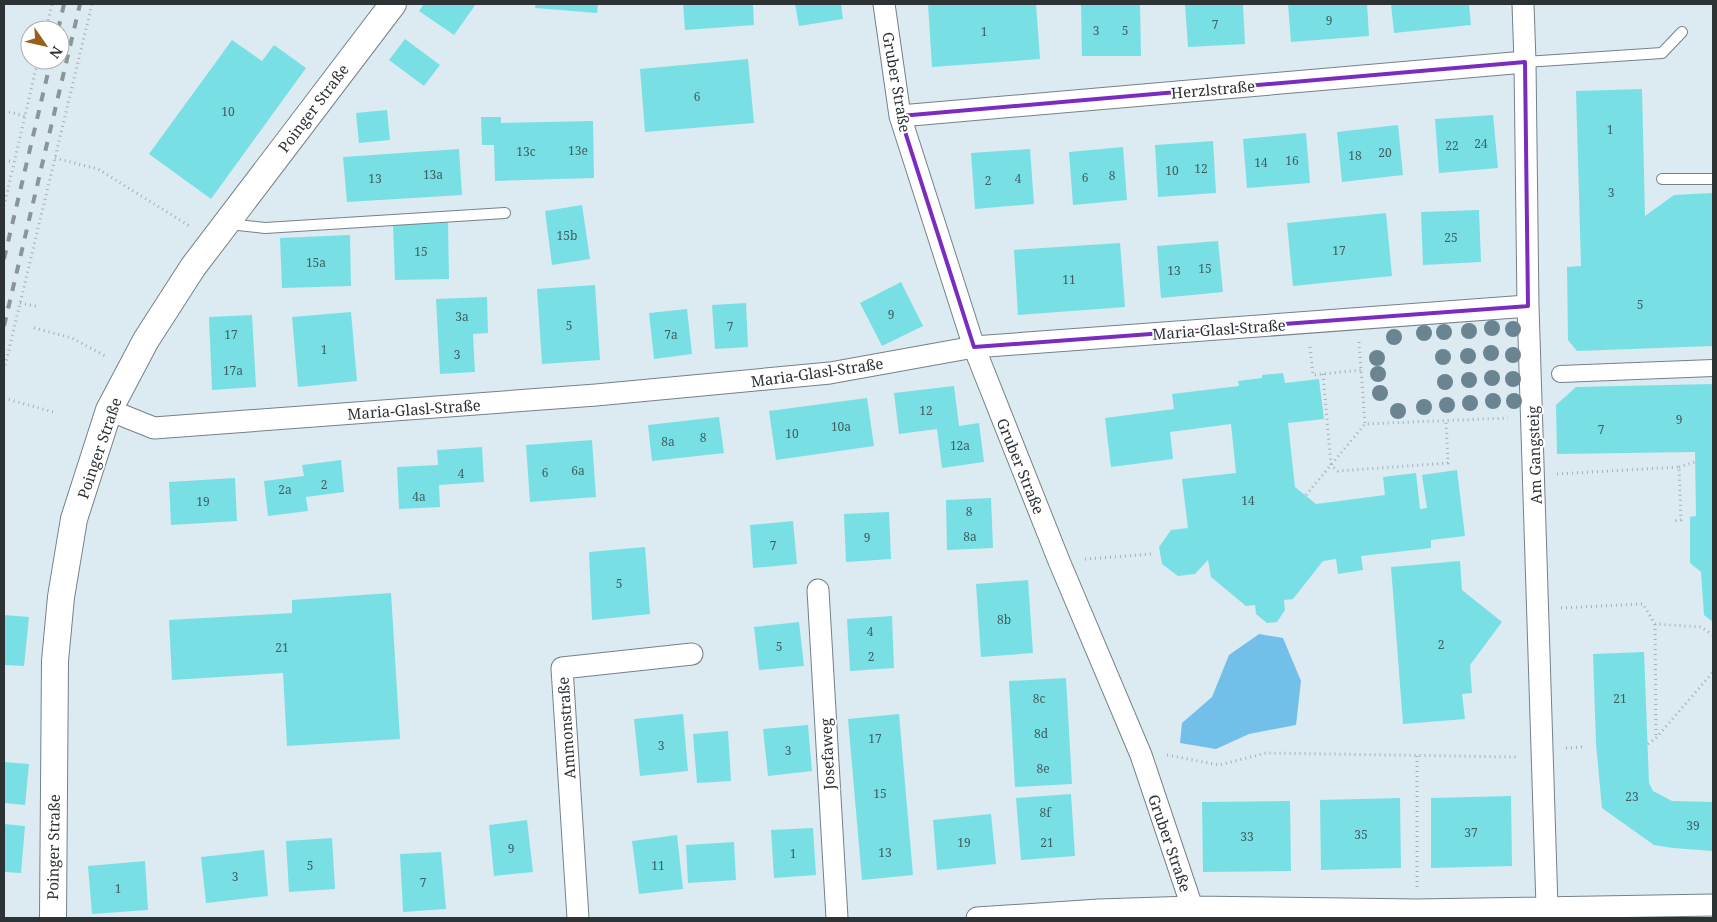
<svg xmlns="http://www.w3.org/2000/svg" width="1717" height="922" font-family="'Noto Serif',serif">
	<style>
		.forest { fill: #72c0e9 }
		.building { fill: #78e0e5 }
		.lines { fill: none; stroke-linecap: round; stroke-linejoin: round }
		.service-casing { stroke: #758189; stroke-width: 12 }
		.pedestrian-casing { stroke: #758189; stroke-width: 18 }
		.minor-casing { stroke: #758189; stroke-width: 23 }
		.tertiary-casing { stroke: #758189; stroke-width: 28 }
		.path { stroke: #a4afb6; stroke-width: 3; stroke-dasharray: 1 4; stroke-linecap: butt }
		.service { stroke: #fff; stroke-width: 10 }
		.pedestrian { stroke: #fff; stroke-width: 16 }
		.minor { stroke: #fff; stroke-width: 21 }
		.tertiary { stroke: #fff; stroke-width: 26 }
		.rail { stroke: #8a9499; stroke-width: 4; stroke-dasharray: 9 9; stroke-linecap: butt }
		.tree { fill: #6a8491 }
		.marked { fill: none; stroke: #7b2cbf; stroke-width: 4; stroke-linejoin: round }
		.labels { text-anchor: middle; dominant-baseline: central; stroke-width: 4; stroke-linejoin: round; paint-order: stroke }
		.number-label { font-size: 12px; fill: #405e61 }
		.street-label { font-size: 15px; fill: #2d3235; stroke: #fff }
	</style>
	<rect width="100%" height="100%" fill="#dceaf2"/>
	<path class="forest" d="M1259 634 1283 638 1301 681 1296 725 1249 734 1216 749 1180 743 1182 723 1212 697 1229 655Z"/>
	<path class="building" d="M424 4H476L454 35 419 11Z
		M536 4H598L597 13 535 8Z
		M683 4H753L754 25 685 30Z
		M795 4H841L843 19 799 26Z
		M928 4H1036L1040 59 932 67Z
		M1081 4H1140L1141 56H1082Z
		M1185 4H1243L1245 44 1188 47Z
		M1288 4H1367L1369 36 1291 42Z
		M1391 4H1469L1471 25 1394 33Z
		M405 39 440 65 424 86 389 60Z
		M232 40 262 61 274 45 306 68 211 199 149 154Z
		M748 59 754 123 645 132 640 69Z
		M1642 89 1645 216 1674 195 1713 193V346L1577 351 1568 340 1567 267 1581 266 1576 91Z
		M387 110 390 140 359 143 356 113Z
		M1493 115 1498 168 1439 173 1435 119Z
		M481 117H501V123L593 121 594 178 495 181 494 145H482Z
		M1398 125 1403 175 1342 182 1337 132Z
		M1306 133 1310 183 1247 188 1243 139Z
		M1213 141 1216 193 1158 197 1155 145Z
		M1123 147 1127 200 1073 205 1069 152Z
		M459 149 462 195 347 202 343 157Z
		M1030 149 1034 204 975 209 971 153Z
		M582 205 590 259 552 265 545 211Z
		M1479 210 1481 262 1423 265 1421 212Z
		M1386 213 1392 276 1293 286 1287 223Z
		M448 222 449 279 395 280 393 224Z
		M350 235 351 286 282 288 280 238Z
		M1218 241 1223 292 1161 298 1157 246Z
		M1120 243 1125 307 1018 315 1014 250Z
		M901 282 923 326 882 346 860 303Z
		M595 285 600 360 542 364 537 289Z
		M487 297 488 333 473 334 475 372 440 374 436 299Z
		M746 303 748 347 715 349 712 305Z
		M687 309 692 354 654 359 649 313Z
		M351 312 357 381 298 387 292 317Z
		M252 315 256 387 212 390 209 317Z
		M1283 373 1285 383 1319 379 1324 419 1288 423 1295 487 1316 504 1385 495 1383 477 1416 473 1420 509 1427 508 1422 475 1457 470 1465 536 1431 540V548L1361 556 1363 570 1338 574 1336 559 1323 561 1293 599 1284 600 1285 610 1277 622 1267 623 1256 614 1255 605 1246 606 1211 577 1208 560 1195 574 1178 576 1162 564 1159 547 1171 530 1188 528 1182 479 1236 473 1231 424 1170 432 1173 459 1111 467 1105 418 1174 409 1172 394 1239 386 1238 381 1262 378V375Z
		M1713 384V622L1704 615 1701 572 1690 563V517L1696 516 1695 452 1557 454 1556 405 1576 387Z
		M954 386 959 426 979 423 984 462 942 468 937 429 899 434 894 393Z
		M867 398 874 446 776 460 769 411Z
		M719 417 724 453 652 461 648 425Z
		M592 440 596 497 530 502 526 445Z
		M482 447 484 482 439 485 440 507 399 509 397 467 438 465 437 450Z
		M341 460 344 492 306 497 308 511 268 516 264 481 304 476 302 465Z
		M235 478 237 521 171 525 169 482Z
		M991 498 993 548 947 550 946 500Z
		M889 512 891 559 846 562 844 514Z
		M793 521 797 564 753 568 750 525Z
		M645 547 650 614 592 620 589 552Z
		M1460 561 1462 590 1502 622 1470 665 1472 693 1462 694 1465 719 1403 724 1391 567Z
		M1028 580 1033 653 981 657 976 584Z
		M391 593 400 739 287 746 283 673 172 680 169 620 292 613V600Z
		M4 615 29 617 24 666 4 665Z
		M892 616 894 668 850 671 847 619Z
		M799 622 804 666 759 670 754 627Z
		M1644 652 1649 783 1653 791 1672 801 1713 802V851L1673 848 1654 845 1602 808 1596 744 1593 654Z
		M1066 678 1072 784 1015 787 1009 681Z
		M683 714 688 771 640 776 634 719Z
		M899 714 913 875 862 880 848 719Z
		M808 725 812 771 768 776 763 729Z
		M728 731 731 781 697 783 693 734Z
		M4 762 29 764 25 805 4 803Z
		M1071 794 1075 856 1021 860 1016 798Z
		M1511 796 1512 866 1431 868V798Z
		M1400 798 1401 868 1321 870 1320 800Z
		M1290 801 1291 871 1203 872 1202 802Z
		M991 814 996 864 937 870 933 820Z
		M527 820 533 872 494 876 489 825Z
		M4 824 25 826 21 873 4 872Z
		M813 828 816 875 774 878 771 830Z
		M677 835 683 889 639 894 632 841Z
		M332 838 335 889 289 892 286 841Z
		M734 842 736 880 688 883 686 845Z
		M264 850 268 896 206 903 201 857Z
		M441 852 446 909 403 912 400 854Z
		M145 861 148 910 92 914 88 866Z"/>
	<g class="lines">
		<g class="service-casing">
			<path id="service" d="M1525 62 1662 53 1682 32
				M1662 179H1713
				M229 224 265 228 505 213"/>
		</g>
		<g class="pedestrian-casing">
			<path id="pedestrian" d="M1560 374 1713 368"/>
		</g>
		<g class="minor-casing">
			<path id="minor" d="M884 4 900 116 974 347 1059 561 1141 755 1192 907V918
				M1523 4 1525 62 1528 306 1547 907
				M900 116 1525 62
				M109 410 154 428 596 395 830 373 974 347 1528 306
				M818 590 837 918
				M578 918 562 668 692 654
				M977 918 1099 910 1192 907 1417 910 1713 905"/>
		</g>
		<g class="tertiary-casing">
			<path id="tertiary" d="M53 918 55 661 61 597 74 519 109 410 146 340 193 267 393 4"/>
		</g>
		<path class="path" d="M46 30 52 4
			M4 111 25 116
			M55 158 98 169 191 227
			M4 160 14 162
			M4 206 38 60
			M20 303 39 307
			M34 328 72 338 107 357
			M1359 342 1365 424 1508 418
			M1310 347 1313 375 1361 370
			M4 370 92 4
			M1323 374 1331 465 1338 471 1448 463 1446 421
			M4 398 53 412
			M1679 467 1695 462
			M1557 474 1679 467 1681 520 1673 521
			M1306 495 1365 424
			M1085 559 1152 554
			M1561 608 1643 604 1655 624 1701 627 1713 635
			M1655 624 1656 738
			M1648 744 1656 738 1713 672
			M1566 748 1583 747
			M1167 755 1219 765 1266 753 1518 757
			M1417 756V887"/>
		<use href="#service" class="service"/>
		<use href="#pedestrian" class="pedestrian"/>
		<use href="#minor" class="minor"/>
		<use href="#tertiary" class="tertiary"/>
		<path class="rail" d="M58 30 64 4
			M4 259 51 60
			M4 326 80 4"/>
	</g>
	<g class="tree">
		<circle cx="1492" cy="328" r="8"/>
		<circle cx="1513" cy="329" r="8"/>
		<circle cx="1469" cy="331" r="8"/>
		<circle cx="1444" cy="332" r="8"/>
		<circle cx="1424" cy="333" r="8"/>
		<circle cx="1394" cy="337" r="8"/>
		<circle cx="1491" cy="353" r="8"/>
		<circle cx="1513" cy="355" r="8"/>
		<circle cx="1468" cy="356" r="8"/>
		<circle cx="1443" cy="357" r="8"/>
		<circle cx="1377" cy="358" r="8"/>
		<circle cx="1378" cy="374" r="8"/>
		<circle cx="1492" cy="378" r="8"/>
		<circle cx="1513" cy="379" r="8"/>
		<circle cx="1469" cy="380" r="8"/>
		<circle cx="1445" cy="382" r="8"/>
		<circle cx="1380" cy="393" r="8"/>
		<circle cx="1493" cy="401" r="8"/>
		<circle cx="1514" cy="401" r="8"/>
		<circle cx="1470" cy="403" r="8"/>
		<circle cx="1447" cy="405" r="8"/>
		<circle cx="1424" cy="407" r="8"/>
		<circle cx="1398" cy="411" r="8"/>
	</g>
	<path class="marked" d="M1525 62 1528 306 974 347 900 116Z"/>
	<g class="labels">
		<g class="number-label">
			<text x="1329" y="20">9</text>
			<text x="1215" y="24">7</text>
			<text x="1096" y="30">3</text>
			<text x="1125" y="30">5</text>
			<text x="984" y="31">1</text>
			<text x="697" y="96">6</text>
			<text x="228" y="111">10</text>
			<text x="1610" y="129">1</text>
			<text x="1481" y="143">24</text>
			<text x="1452" y="145">22</text>
			<text x="578" y="150">13e</text>
			<text x="526" y="151">13c</text>
			<text x="1385" y="152">20</text>
			<text x="1355" y="155">18</text>
			<text x="1292" y="160">16</text>
			<text x="1261" y="162">14</text>
			<text x="1201" y="168">12</text>
			<text x="1172" y="170">10</text>
			<text x="433" y="174">13a</text>
			<text x="1112" y="175">8</text>
			<text x="1085" y="177">6</text>
			<text x="375" y="178">13</text>
			<text x="1018" y="178">4</text>
			<text x="988" y="180">2</text>
			<text x="1611" y="192">3</text>
			<text x="567" y="235">15b</text>
			<text x="1451" y="237">25</text>
			<text x="1339" y="250">17</text>
			<text x="421" y="251">15</text>
			<text x="316" y="262">15a</text>
			<text x="1205" y="268">15</text>
			<text x="1174" y="270">13</text>
			<text x="1069" y="279">11</text>
			<text x="1640" y="304">5</text>
			<text x="891" y="314">9</text>
			<text x="462" y="316">3a</text>
			<text x="569" y="325">5</text>
			<text x="730" y="326">7</text>
			<text x="231" y="334">17</text>
			<text x="671" y="334">7a</text>
			<text x="324" y="349">1</text>
			<text x="457" y="354">3</text>
			<text x="233" y="370">17a</text>
			<text x="926" y="410">12</text>
			<text x="1679" y="419">9</text>
			<text x="841" y="426">10a</text>
			<text x="1601" y="429">7</text>
			<text x="792" y="433">10</text>
			<text x="703" y="437">8</text>
			<text x="668" y="441">8a</text>
			<text x="960" y="445">12a</text>
			<text x="578" y="470">6a</text>
			<text x="545" y="472">6</text>
			<text x="461" y="473">4</text>
			<text x="324" y="484">2</text>
			<text x="285" y="489">2a</text>
			<text x="419" y="496">4a</text>
			<text x="1248" y="500">14</text>
			<text x="203" y="501">19</text>
			<text x="969" y="511">8</text>
			<text x="970" y="536">8a</text>
			<text x="867" y="537">9</text>
			<text x="773" y="545">7</text>
			<text x="619" y="583">5</text>
			<text x="1004" y="619">8b</text>
			<text x="870" y="631">4</text>
			<text x="1441" y="644">2</text>
			<text x="779" y="646">5</text>
			<text x="282" y="647">21</text>
			<text x="871" y="656">2</text>
			<text x="1039" y="698">8c</text>
			<text x="1620" y="698">21</text>
			<text x="1041" y="733">8d</text>
			<text x="875" y="738">17</text>
			<text x="661" y="745">3</text>
			<text x="788" y="750">3</text>
			<text x="1043" y="768">8e</text>
			<text x="880" y="793">15</text>
			<text x="1632" y="796">23</text>
			<text x="1045" y="812">8f</text>
			<text x="1693" y="825">39</text>
			<text x="1471" y="832">37</text>
			<text x="1361" y="834">35</text>
			<text x="1247" y="836">33</text>
			<text x="964" y="842">19</text>
			<text x="1047" y="842">21</text>
			<text x="511" y="848">9</text>
			<text x="885" y="852">13</text>
			<text x="793" y="853">1</text>
			<text x="310" y="865">5</text>
			<text x="658" y="865">11</text>
			<text x="235" y="876">3</text>
			<text x="423" y="882">7</text>
			<text x="118" y="888">1</text>
		</g>
		<g class="street-label">
			<text transform="translate(897 82) rotate(80)">Gruber Straße</text>
			<text transform="translate(1213 89) rotate(-5)">Herzlstraße</text>
			<text transform="translate(313 108) rotate(-53)">Poinger Straße</text>
			<text transform="translate(1219 329) rotate(-4)">Maria-Glasl-Straße</text>
			<text transform="translate(817 372) rotate(-8)">Maria-Glasl-Straße</text>
			<text transform="translate(414 409) rotate(-4)">Maria-Glasl-Straße</text>
			<text transform="translate(99 448) rotate(-71)">Poinger Straße</text>
			<text transform="translate(1534 455) rotate(-92)">Am Gangsteig</text>
			<text transform="translate(1021 466) rotate(68)">Gruber Straße</text>
			<text transform="translate(566 728) rotate(-94)">Ammonstraße</text>
			<text transform="translate(827 754) rotate(-93)">Josefaweg</text>
			<text transform="translate(1170 843) rotate(71)">Gruber Straße</text>
			<text transform="translate(53 847) rotate(-89)">Poinger Straße</text>
		</g>
	</g>
	<rect width="1717" height="922" fill="none" stroke="#2d3235" stroke-width="10"/>
	<g transform="translate(45 45) rotate(124)"><circle r="24" fill="#ffffff" stroke="#abadae"/>
	<path d="M0-4L9 19L0 12L-9 19Z" fill="#98601a"/>
	<text y="-8" font-size="14" font-weight="bold" text-anchor="middle" fill="#2d3235">N</text>
	</g>
</svg>
